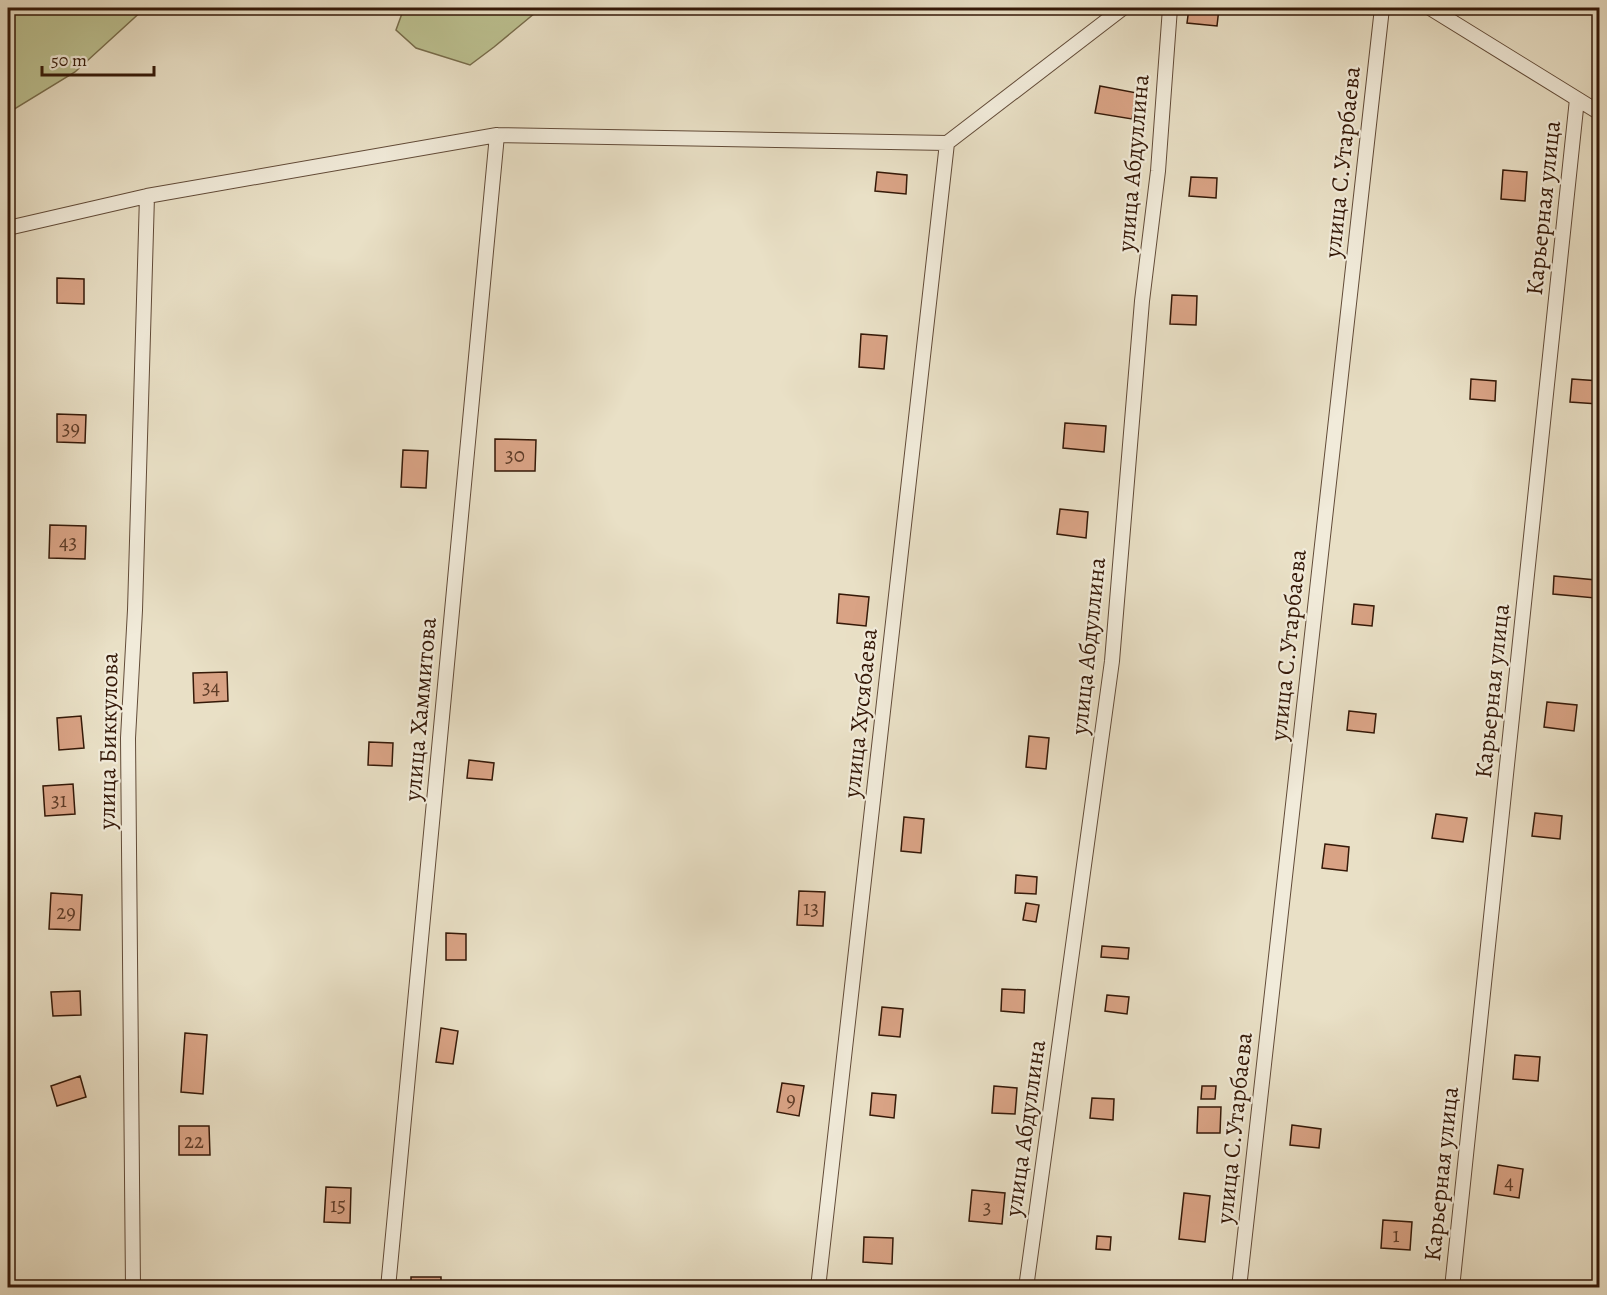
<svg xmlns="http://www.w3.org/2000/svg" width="1607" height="1295" font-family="Alegreya,serif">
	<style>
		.green { fill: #bcc191; stroke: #786d4c; stroke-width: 1.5 }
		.building { fill: #d9a385; stroke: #351908; stroke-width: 1.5 }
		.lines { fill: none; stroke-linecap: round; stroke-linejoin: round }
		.street-casing { stroke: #624b38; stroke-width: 16 }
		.street { stroke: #f1ebda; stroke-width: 14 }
		.labels { text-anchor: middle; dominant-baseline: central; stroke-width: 4.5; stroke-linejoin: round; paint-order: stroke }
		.number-label { font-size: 21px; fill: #5e3c27 }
		.street-label { font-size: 24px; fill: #351908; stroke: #f1ebda }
	</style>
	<rect width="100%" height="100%" fill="#e9e0c6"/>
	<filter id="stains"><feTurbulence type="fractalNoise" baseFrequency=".00333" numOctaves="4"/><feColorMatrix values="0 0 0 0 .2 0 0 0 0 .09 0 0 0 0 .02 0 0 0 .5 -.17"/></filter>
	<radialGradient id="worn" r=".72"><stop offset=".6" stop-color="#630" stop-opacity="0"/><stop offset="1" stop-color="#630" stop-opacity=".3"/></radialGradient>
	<path class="green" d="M8 8H145L75 72 8 113Z
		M404 8H541L494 47 470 65 416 48 396 30Z"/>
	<path class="building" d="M1189 8H1219L1217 26 1187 23Z
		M1100 86 1137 93 1132 119 1095 113Z
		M1503 170 1527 172 1525 201 1501 199Z
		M877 172 907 175 906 194 875 191Z
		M1191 177 1217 178 1216 198 1189 196Z
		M57 278 84 279V304L57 303Z
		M1172 295 1197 296 1196 325 1170 324Z
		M861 334 887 336 884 369 859 367Z
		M1471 379 1496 381 1495 401 1470 399Z
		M1572 379 1600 381 1598 404 1570 402Z
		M57 414 86 415 85 443 57 442Z
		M1065 423 1106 426 1104 452 1063 448Z
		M495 439 536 440 535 471H495Z
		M403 450 428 451 426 488 401 487Z
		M1060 509 1088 512 1086 538 1057 534Z
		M50 525 86 526 85 559 49 558Z
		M1554 576 1596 580 1595 598 1553 594Z
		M839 594 869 597 866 626 837 623Z
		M1354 604 1374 606 1372 626 1352 624Z
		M227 672 228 701 194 703 193 673Z
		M1547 702 1577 705 1574 731 1544 727Z
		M1349 711 1376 714 1374 733 1347 730Z
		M81 716 84 748 59 750 57 718Z
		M1029 736 1049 738 1046 769 1026 767Z
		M369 742 393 743 392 766 368 765Z
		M469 760 494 763 492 780 467 778Z
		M73 784 75 814 45 816 43 786Z
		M1535 813 1562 816 1560 839 1532 836Z
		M1436 814 1467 818 1463 842 1432 838Z
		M904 817 924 819 921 853 901 851Z
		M1325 844 1349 847 1347 871 1322 868Z
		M1016 875 1037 877 1036 894 1015 893Z
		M799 891 825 892 823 926 797 925Z
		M51 893 82 895 80 930 49 929Z
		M1026 903 1039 905 1036 922 1023 920Z
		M446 933 466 934V960H446Z
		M1102 946 1129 948 1128 959 1101 957Z
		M1002 989 1025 990 1024 1013 1001 1011Z
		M80 991 81 1015 53 1016 51 992Z
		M1107 995 1129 997 1127 1014 1105 1011Z
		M882 1007 903 1009 900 1037 879 1035Z
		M441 1028 458 1031 453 1064 436 1062Z
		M185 1033 207 1035 203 1094 181 1092Z
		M1515 1055 1540 1057 1538 1081 1513 1079Z
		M80 1076 86 1097 57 1106 51 1086Z
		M782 1083 804 1086 799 1116 777 1112Z
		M994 1086 1017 1088 1015 1114 992 1113Z
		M1202 1086H1216L1215 1099H1201Z
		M872 1093 896 1095 894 1118 870 1115Z
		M1092 1098 1114 1099 1113 1120 1090 1118Z
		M1198 1107H1221L1220 1133H1197Z
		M1292 1125 1321 1129 1319 1148 1290 1145Z
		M179 1126H209L210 1155H179Z
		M1498 1165 1523 1169 1519 1198 1494 1194Z
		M326 1187 351 1188 350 1223 324 1222Z
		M972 1190 1005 1193 1002 1224 969 1221Z
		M1184 1193 1210 1196 1205 1242 1179 1239Z
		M1383 1220 1412 1222 1410 1250 1381 1248Z
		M1097 1236 1111 1237 1110 1250 1096 1249Z
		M864 1237 893 1238 892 1264 863 1262Z
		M411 1277H441V1288H411Z"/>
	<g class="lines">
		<g class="street-casing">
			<path id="street" d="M1430 8 1600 113
				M8 228 147 196 497 135 947 143 1123 8
				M133 1288 128 738 135 610 147 196
				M388 1288 497 135
				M818 1288 947 143
				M1026 1288 1112 661 1142 301 1158 171 1170 8
				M1239 1288 1382 8
				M1452 1288 1577 99"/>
		</g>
		<use href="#street" class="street"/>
	</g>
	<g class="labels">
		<g class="number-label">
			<text x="71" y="428">39</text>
			<text x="515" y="455">30</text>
			<text x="68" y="542">43</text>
			<text x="211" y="687">34</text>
			<text x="59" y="800">31</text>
			<text x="811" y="908">13</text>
			<text x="66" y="912">29</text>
			<text x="791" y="1099">9</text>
			<text x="194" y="1141">22</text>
			<text x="1509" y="1182">4</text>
			<text x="338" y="1205">15</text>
			<text x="987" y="1207">3</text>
			<text x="1396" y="1235">1</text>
		</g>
		<g class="street-label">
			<text transform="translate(1342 162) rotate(-84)">улица С.Утарбаева</text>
			<text transform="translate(1133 163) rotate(-85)">улица Абдуллина</text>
			<text transform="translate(1543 208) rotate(-84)">Карьерная улица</text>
			<text transform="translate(1288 645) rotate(-84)">улица С.Утарбаева</text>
			<text transform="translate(1088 646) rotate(-84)">улица Абдуллина</text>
			<text transform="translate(1492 691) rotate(-84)">Карьерная улица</text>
			<text transform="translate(420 709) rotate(-85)">улица Хаммитова</text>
			<text transform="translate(860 713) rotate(-84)">улица Хусябаева</text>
			<text transform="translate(108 741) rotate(-89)">улица Биккулова</text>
			<text transform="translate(1025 1128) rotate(-82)">улица Абдуллина</text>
			<text transform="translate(1234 1128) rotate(-84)">улица С.Утарбаева</text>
			<text transform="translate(1441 1174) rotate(-84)">Карьерная улица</text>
		</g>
	</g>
	<rect width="1607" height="1295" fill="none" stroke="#e9e0c6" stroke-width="30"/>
	<rect x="9" y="9" width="1589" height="1277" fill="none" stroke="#351908" stroke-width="3"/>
	<rect x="15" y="15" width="1577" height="1265" fill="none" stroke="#351908" stroke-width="1.5"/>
	<path d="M42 66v9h112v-9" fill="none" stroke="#351908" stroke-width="3"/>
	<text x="51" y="66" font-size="18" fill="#351908" stroke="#f1ebda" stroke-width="4.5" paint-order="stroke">50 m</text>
	<rect width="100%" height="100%" filter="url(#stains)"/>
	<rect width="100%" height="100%" fill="url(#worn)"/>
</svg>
